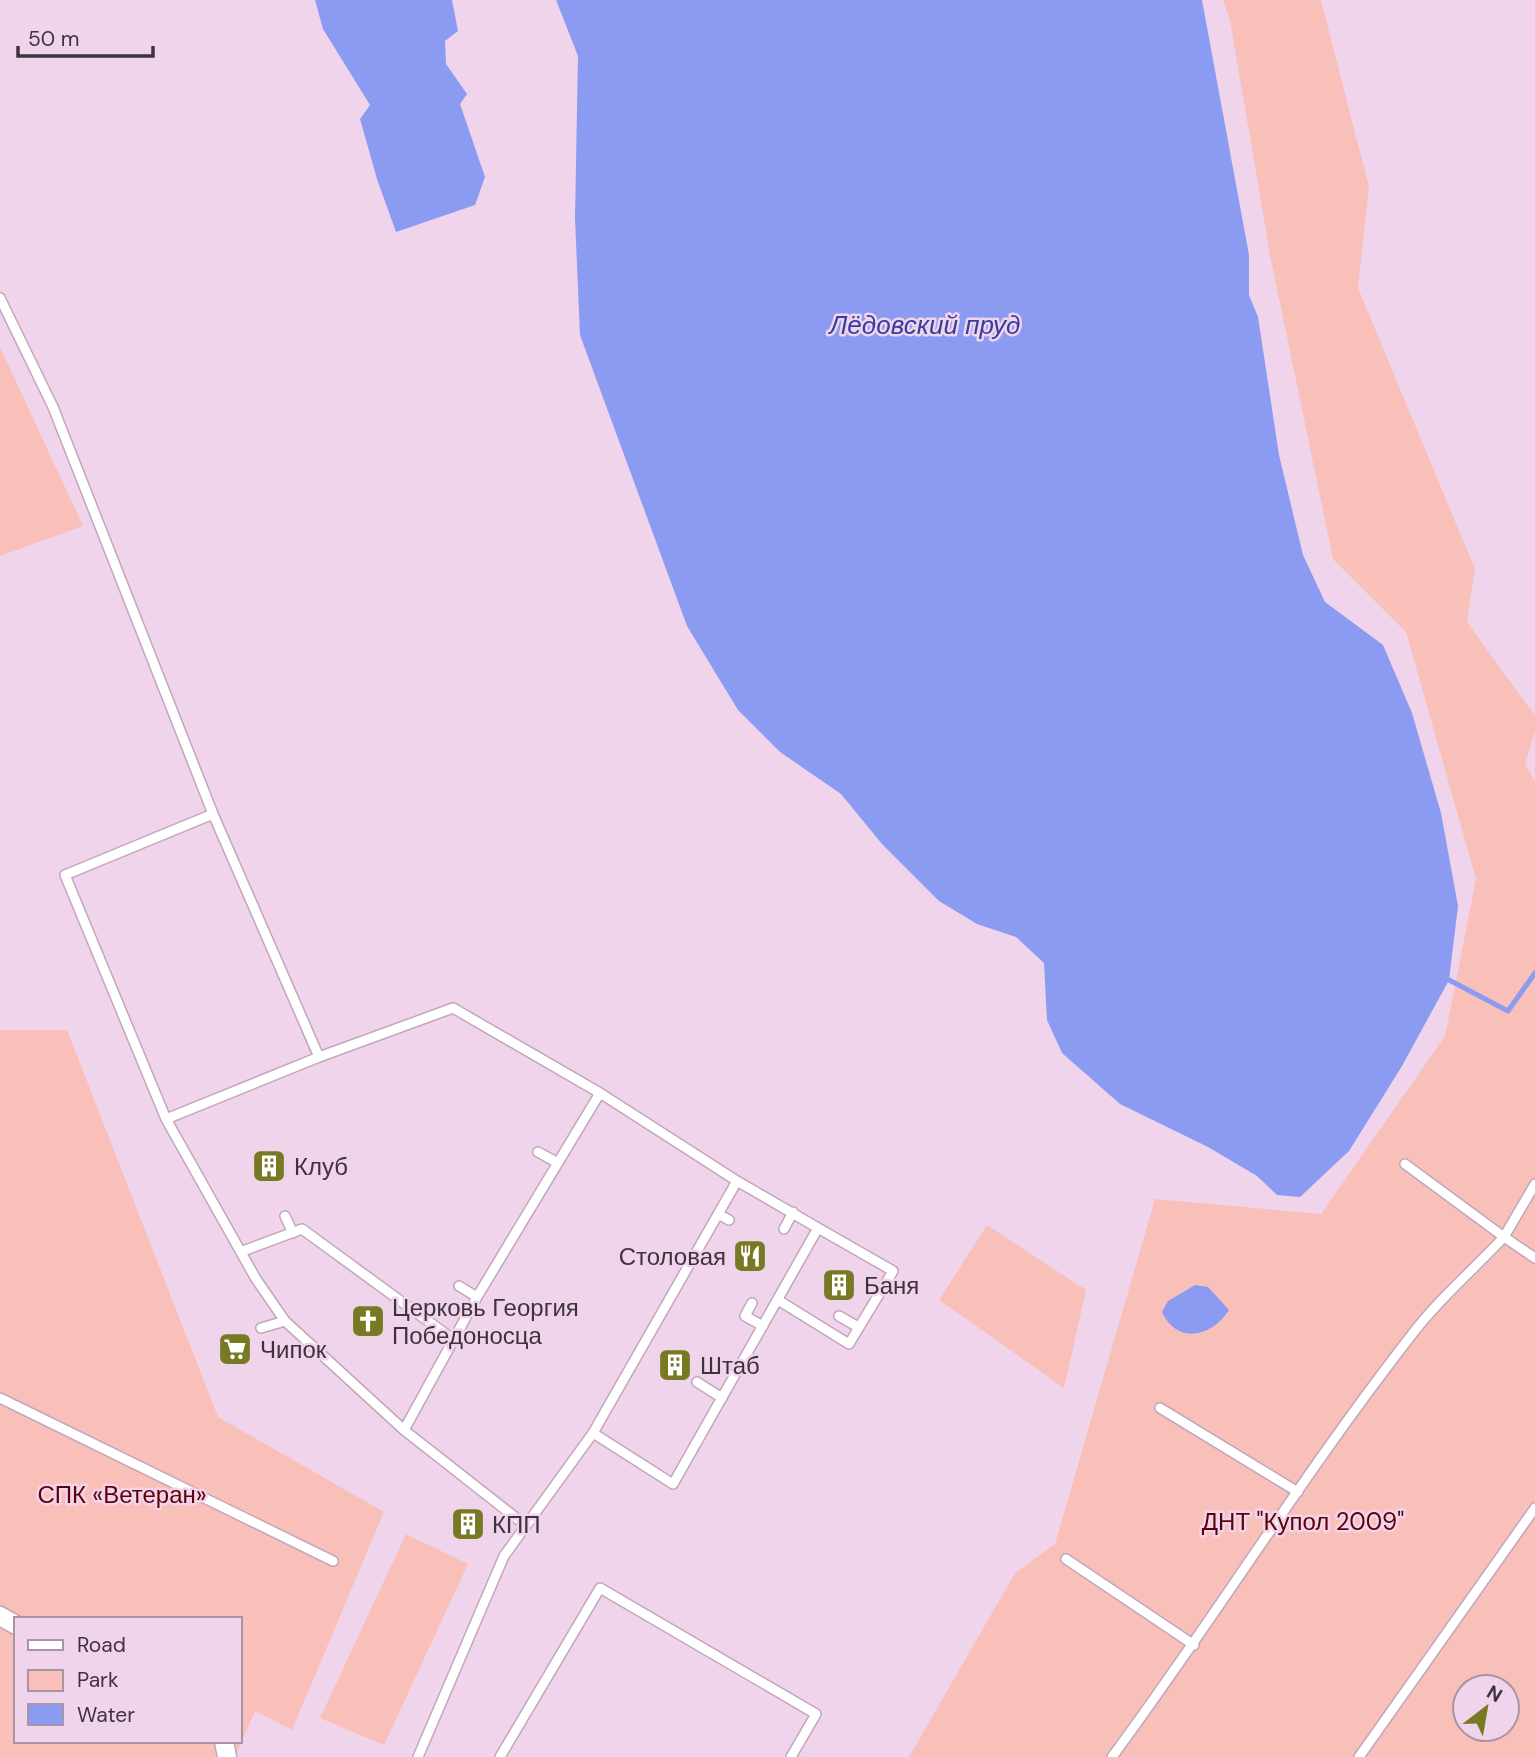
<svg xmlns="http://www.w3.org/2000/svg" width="1535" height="1757" font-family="'DM Sans',sans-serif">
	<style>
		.green { fill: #f9c0b9; fill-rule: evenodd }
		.water { fill: #8a9bf1 }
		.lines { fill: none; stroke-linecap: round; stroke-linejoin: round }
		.stream { stroke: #8a9bf1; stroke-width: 5 }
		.lane-casing { stroke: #c1a6bd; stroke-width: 12 }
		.street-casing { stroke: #c1a6bd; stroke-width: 21 }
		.lane { stroke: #fff; stroke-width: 9 }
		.street { stroke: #fff; stroke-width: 18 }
		.labels { text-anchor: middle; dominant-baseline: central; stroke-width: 5; stroke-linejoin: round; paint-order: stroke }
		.poi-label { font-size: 24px; fill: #3e333c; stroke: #f0d4ec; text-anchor: start }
		.park-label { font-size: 24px; fill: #5f0004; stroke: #f0d4ec }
		.water-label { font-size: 26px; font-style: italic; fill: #363ea0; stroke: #f0d4ec }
	</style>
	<rect width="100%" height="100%" fill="#f0d4ec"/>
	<path class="green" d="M1223 0H1321L1369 187 1358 288 1475 569 1467 622 1535 716V730L1525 765 1535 781V1757H909L1015 1573 1055 1544 1155 1199 1321 1214 1445 1036 1476 879 1406 632 1333 559 1271 260 1230 21ZM1465 1687H1507V1729H1465Z
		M0 347 83 526 0 556Z
		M0 1030H67L218 1417 384 1512 292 1730 255 1711 235 1757H0ZM16 1619H240V1741H16Z
		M987 1225 1086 1290 1064 1388 939 1300Z
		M406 1534 468 1564 384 1745 320 1718Z"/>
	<path class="water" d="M315 0H452L458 31 445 41 446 64 467 94 460 104 485 177 475 205 396 232 377 179 360 119 370 105 323 29Z
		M556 0H1202L1249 255V295L1258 317 1279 455 1303 555 1325 602 1383 645 1412 713 1441 813 1458 906 1449 980 1402 1066 1349 1151 1300 1197 1277 1195 1257 1176 1208 1147 1120 1104 1062 1053 1047 1020 1044 963 1016 937 977 924 939 901 882 844 841 794 780 752 738 710 687 626 580 335 575 218 578 56Z
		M1195 1285 1208 1287 1229 1310C1212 1337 1177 1345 1162 1312L1168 1301Z"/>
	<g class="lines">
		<path class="stream" d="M1449 980 1508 1011 1535 973"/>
		<g class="lane-casing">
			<path id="lane" d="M0 298 53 407 213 814 319 1057 453 1008 600 1093 737 1181 593 1433 504 1556 418 1757
				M319 1057 166 1119 256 1279 285 1321 404 1430 477 1297 600 1093
				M166 1119 65 875 213 814
				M538 1152 558 1163
				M1405 1164 1504 1237 1535 1184
				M718 1214 729 1220
				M285 1216 293 1233
				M784 1229 793 1212
				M243 1251 302 1229 454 1340
				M459 1286 477 1297
				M778 1300 849 1344 893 1271 818 1228
				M752 1303 745 1316 763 1326
				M839 1316 858 1327
				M261 1328 285 1321
				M697 1382 722 1398
				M0 1398 333 1561
				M1160 1408 1298 1492
				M404 1430 525 1525
				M593 1433 673 1484 818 1228 737 1181
				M1066 1559 1194 1645
				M500 1757 600 1588 816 1714 791 1757
				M1112 1757C1214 1619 1304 1473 1410 1337 1437 1301 1473 1270 1504 1237L1535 1258
				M1359 1757 1535 1508"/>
		</g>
		<g class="street-casing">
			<path id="street" d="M0 1616 16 1625
				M224 1741 227 1757"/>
		</g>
		<use href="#lane" class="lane"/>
		<use href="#street" class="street"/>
	</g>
	<defs>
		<g id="building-square" transform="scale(1.75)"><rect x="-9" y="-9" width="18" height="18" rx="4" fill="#777a22" stroke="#f0d4ec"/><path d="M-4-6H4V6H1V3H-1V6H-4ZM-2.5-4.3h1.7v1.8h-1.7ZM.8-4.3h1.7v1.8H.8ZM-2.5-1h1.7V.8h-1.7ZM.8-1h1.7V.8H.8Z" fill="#fff"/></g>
		<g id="restaurant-square" transform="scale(1.75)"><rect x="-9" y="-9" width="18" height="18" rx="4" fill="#777a22" stroke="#f0d4ec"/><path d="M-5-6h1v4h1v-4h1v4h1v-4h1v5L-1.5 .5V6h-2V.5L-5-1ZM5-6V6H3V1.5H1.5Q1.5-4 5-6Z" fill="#fff"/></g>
		<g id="church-square" transform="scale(1.75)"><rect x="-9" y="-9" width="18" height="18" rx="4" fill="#777a22" stroke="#f0d4ec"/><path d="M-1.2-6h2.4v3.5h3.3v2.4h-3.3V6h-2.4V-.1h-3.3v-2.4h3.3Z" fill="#fff"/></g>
		<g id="supermarket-square" transform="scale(1.75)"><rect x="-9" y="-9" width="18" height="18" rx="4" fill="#777a22" stroke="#f0d4ec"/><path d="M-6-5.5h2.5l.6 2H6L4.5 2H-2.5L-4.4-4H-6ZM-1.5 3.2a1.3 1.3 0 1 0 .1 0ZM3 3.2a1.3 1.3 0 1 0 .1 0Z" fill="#fff"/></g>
	</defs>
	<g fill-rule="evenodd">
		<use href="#building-square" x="269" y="1166"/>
		<use href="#restaurant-square" x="750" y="1256"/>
		<use href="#building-square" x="839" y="1285"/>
		<use href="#church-square" x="368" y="1321"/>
		<use href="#supermarket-square" x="235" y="1349"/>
		<use href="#building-square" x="675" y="1365"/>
		<use href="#building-square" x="468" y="1524"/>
	</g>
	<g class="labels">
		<g class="poi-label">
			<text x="294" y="1166">Клуб</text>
			<text x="726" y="1256" text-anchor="end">Столовая</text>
			<text x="864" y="1285">Баня</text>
			<text x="392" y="1307">Церковь Георгия<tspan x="392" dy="28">Победоносца</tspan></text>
			<text x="260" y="1349">Чипок</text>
			<text x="700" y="1365">Штаб</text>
			<text x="492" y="1524">КПП</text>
		</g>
		<g class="park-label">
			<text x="122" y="1494">СПК «Ветеран»</text>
			<text x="1303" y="1521">ДНТ "Купол 2009"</text>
		</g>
		<g class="water-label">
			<text x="925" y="325">Лёдовский пруд</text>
		</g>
	</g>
	<rect x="14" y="1617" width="228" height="126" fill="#f0d4ec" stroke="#a994a6" stroke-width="2"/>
	<rect x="28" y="1640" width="35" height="10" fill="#ffffff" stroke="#a994a6" stroke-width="2"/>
	<text x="77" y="1652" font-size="21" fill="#3e333c">Road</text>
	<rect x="28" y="1670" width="35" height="21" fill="#f9c0b9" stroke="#a994a6" stroke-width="2"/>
	<text x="77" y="1687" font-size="21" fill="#3e333c">Park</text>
	<rect x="28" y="1704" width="35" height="21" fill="#8a9bf1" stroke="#a994a6" stroke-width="2"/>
	<text x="77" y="1722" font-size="21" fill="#3e333c">Water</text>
	<g transform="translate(1486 1708) rotate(31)"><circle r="33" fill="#f0d4ec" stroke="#a994a6" stroke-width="2"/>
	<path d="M0-5L12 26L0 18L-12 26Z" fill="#777a22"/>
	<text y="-10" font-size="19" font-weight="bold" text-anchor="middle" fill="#3e333c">N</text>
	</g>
	<path d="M18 46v10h135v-10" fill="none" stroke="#3e333c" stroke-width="3.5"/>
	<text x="28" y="46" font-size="21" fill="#3e333c" stroke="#f0d4ec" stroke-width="5" paint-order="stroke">50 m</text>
</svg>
